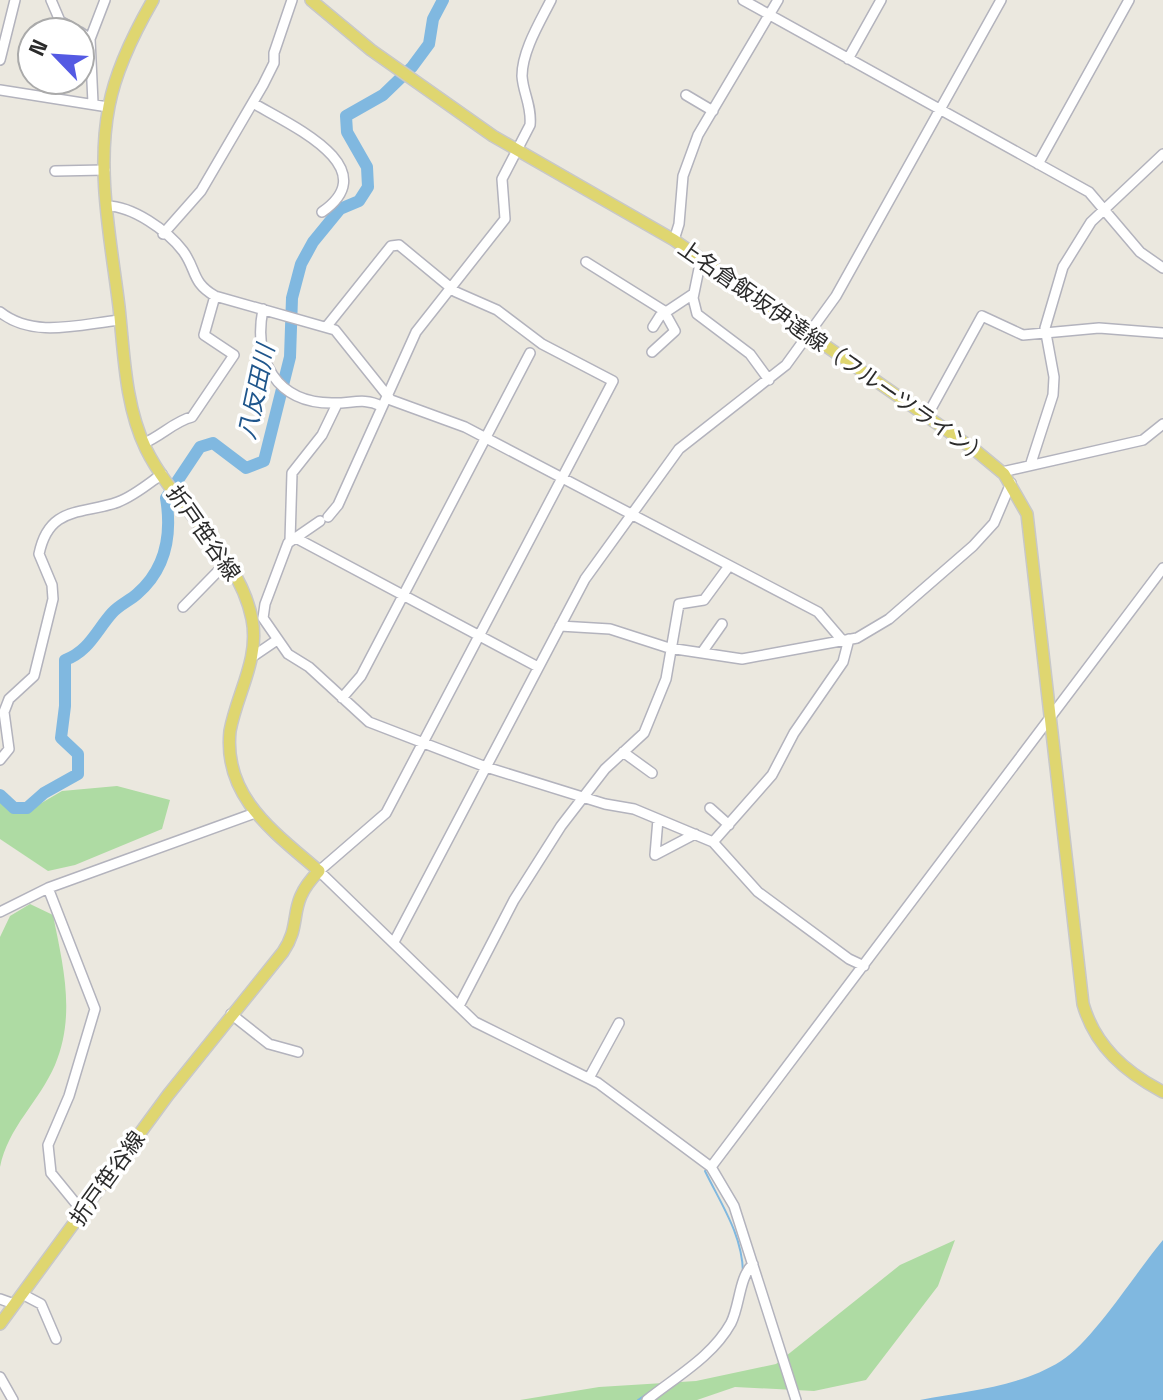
<svg xmlns="http://www.w3.org/2000/svg" width="1163" height="1400" font-family="'Space Grotesk','Noto Sans JP',sans-serif">
	<style>
		.green { fill: #aedba3 }
		.water { fill: #80b8e0 }
		.lines { fill: none; stroke-linecap: round; stroke-linejoin: round }
		.stream { stroke: #80b8e0; stroke-width: 2 }
		.river { stroke: #80b8e0; stroke-width: 12 }
		.minor-casing { stroke: #b3b3bd; stroke-width: 12 }
		.major-casing { stroke: #c8c8c8; stroke-width: 14 }
		.minor { stroke: #fff; stroke-width: 9 }
		.major { stroke: #dfd670; stroke-width: 11 }
		.labels { text-anchor: middle; dominant-baseline: central; stroke-width: 7; stroke-linejoin: round; paint-order: stroke }
		.street-label { font-size: 22px; fill: #2b2b2b; stroke: #fff }
		.water-label { font-size: 24px; font-style: italic; fill: #1f568c; stroke: #fff }
	</style>
	<rect width="100%" height="100%" fill="#ebe8df"/>
	<path class="green" d="M117 786 170 800 162 829 75 865 48 871 0 839V797L26 812 62 791Z
		M30 904 53 915C63 965 76 1015 55 1065 39 1102 8 1127 0 1167V937L10 916Z
		M955 1240 938 1286 866 1380 814 1391 735 1387 697 1400H520L599 1387 696 1381 776 1364 900 1265Z"/>
	<path class="water" d="M1163 1240V1400H920C966 1391 1020 1387 1061 1361 1094 1340 1135 1273 1163 1240Z"/>
	<g class="lines">
		<path class="stream" d="M708 1167 705 1171C721 1204 742 1234 743 1272
			M638 1400 660 1385"/>
		<path class="river" d="M0 795 14 808H27L44 793 78 774V754L61 738 65 706V660C89 651 96 631 112 613 119 605 129 601 137 594 166 569 172 534 166 498L200 447 213 443 246 468 264 461 290 357 292 298 301 264 313 242 340 209 359 201 368 187 367 167 347 132 346 116 383 95 412 67 429 44 433 19 443 0"/>
		<g class="minor-casing">
			<path id="minor" d="M51 0 60 21 79 32
				M743 0 1089 192 1140 252 1163 268
				M80 32 90 39 93 103
				M90 39 105 0
				M848 59 881 0
				M0 60 15 0
				M0 90 108 107
				M686 95 713 111
				M253 103C288 124 387 167 322 212
				M1038 164 1129 0
				M55 171 105 170
				M107 206C132 206 167 230 183 251 197 270 191 282 215 296L335 330 391 400 465 427 818 612 842 640
				M163 234 201 191 263 85 274 63V53L292 0
				M674 240 679 224 683 176 698 135 778 0
				M701 259 693 298 697 314 750 354 769 380
				M586 262 666 312
				M263 309C253 360 276 403 332 403 350 404 364 397 381 406
				M0 312C34 339 80 324 120 320
				M327 326 391 246 399 245 456 292 497 310 542 344 613 381 386 813 319 871 475 1022 598 1083 711 1167 734 1206 796 1400
				M653 327 660 316 693 294
				M652 352 675 331 665 313
				M927 416 982 316 1023 335 1099 328 1163 333
				M144 443C161 436 175 421 192 417L234 355 204 335 215 296
				M1031 463 1053 395 1054 377 1045 328 1063 267 1091 222 1163 154
				M1002 472 1143 440 1163 424
				M328 517 338 505 416 332 505 219 502 179 530 125C532 106 523 93 522 76 522 51 540 22 551 0
				M320 521 288 543 265 604 263 618 288 654 309 667 369 722 486 767 605 804 634 809 713 842 758 892 849 959 864 966
				M294 537 538 667
				M290 541 292 473 322 435 337 404
				M183 607 226 563
				M560 626 610 629 669 648 742 659 857 638 889 619 973 546 994 523 1011 483
				M703 651 722 624
				M252 657 277 640
				M342 698 361 676 530 353
				M623 752 652 773
				M0 760 9 749 4 712 9 699 34 676 53 599 52 585 39 554C49 505 82 515 118 502 134 496 148 484 162 474
				M710 808 729 825
				M658 819 655 855 695 834
				M713 842 772 775 794 733 843 662 849 639
				M48 888 95 1009 69 1096 48 1145 51 1173 82 1211
				M0 912 48 888 255 813
				M394 942 585 579 679 449 786 365 836 296 1001 0
				M459 1006 514 900 561 826 605 769 644 733 666 679 679 604 704 600 729 566
				M231 1014 269 1044 298 1052
				M589 1078 619 1023
				M711 1167 1163 568
				M22 1294 41 1304 56 1339
				M0 1299 14 1304
				M0 1377 13 1400
				M647 1400C677 1376 712 1357 731 1323 740 1305 739 1277 753 1264"/>
		</g>
		<g class="major-casing">
			<path id="major" d="M311 0 371 50 493 136 674 240 975 450 1004 474 1027 514 1083 1004C1095 1046 1125 1072 1163 1092
				M0 1324 168 1095 283 952C304 921 285 905 319 871 274 832 223 797 230 731 237 693 260 659 252 619 239 553 175 508 146 449 125 406 124 353 119 307 111 241 96 172 109 106 116 69 134 33 153 0"/>
		</g>
		<use href="#minor" class="minor"/>
		<use href="#major" class="major"/>
	</g>
	<g class="labels">
		<g class="street-label">
			<text transform="translate(834 352) rotate(35)">上名倉飯坂伊達線（フルーツライン）</text>
			<text transform="translate(204 533) rotate(55)">折戸笹谷線</text>
			<text transform="translate(107 1178) rotate(-54)">折戸笹谷線</text>
		</g>
		<g class="water-label">
			<text transform="translate(256 392) rotate(-78)">八反田川</text>
		</g>
	</g>
	<g transform="translate(56 56) rotate(295)"><circle r="38" fill="#ffffff" stroke="#aaaaaa" stroke-width="2"/>
	<path d="M0-6L14 30L0 20L-14 30Z" fill="#545ae3"/>
	<text y="-12" font-size="22" font-weight="bold" text-anchor="middle" fill="#2b2b2b">N</text>
	</g>
</svg>
